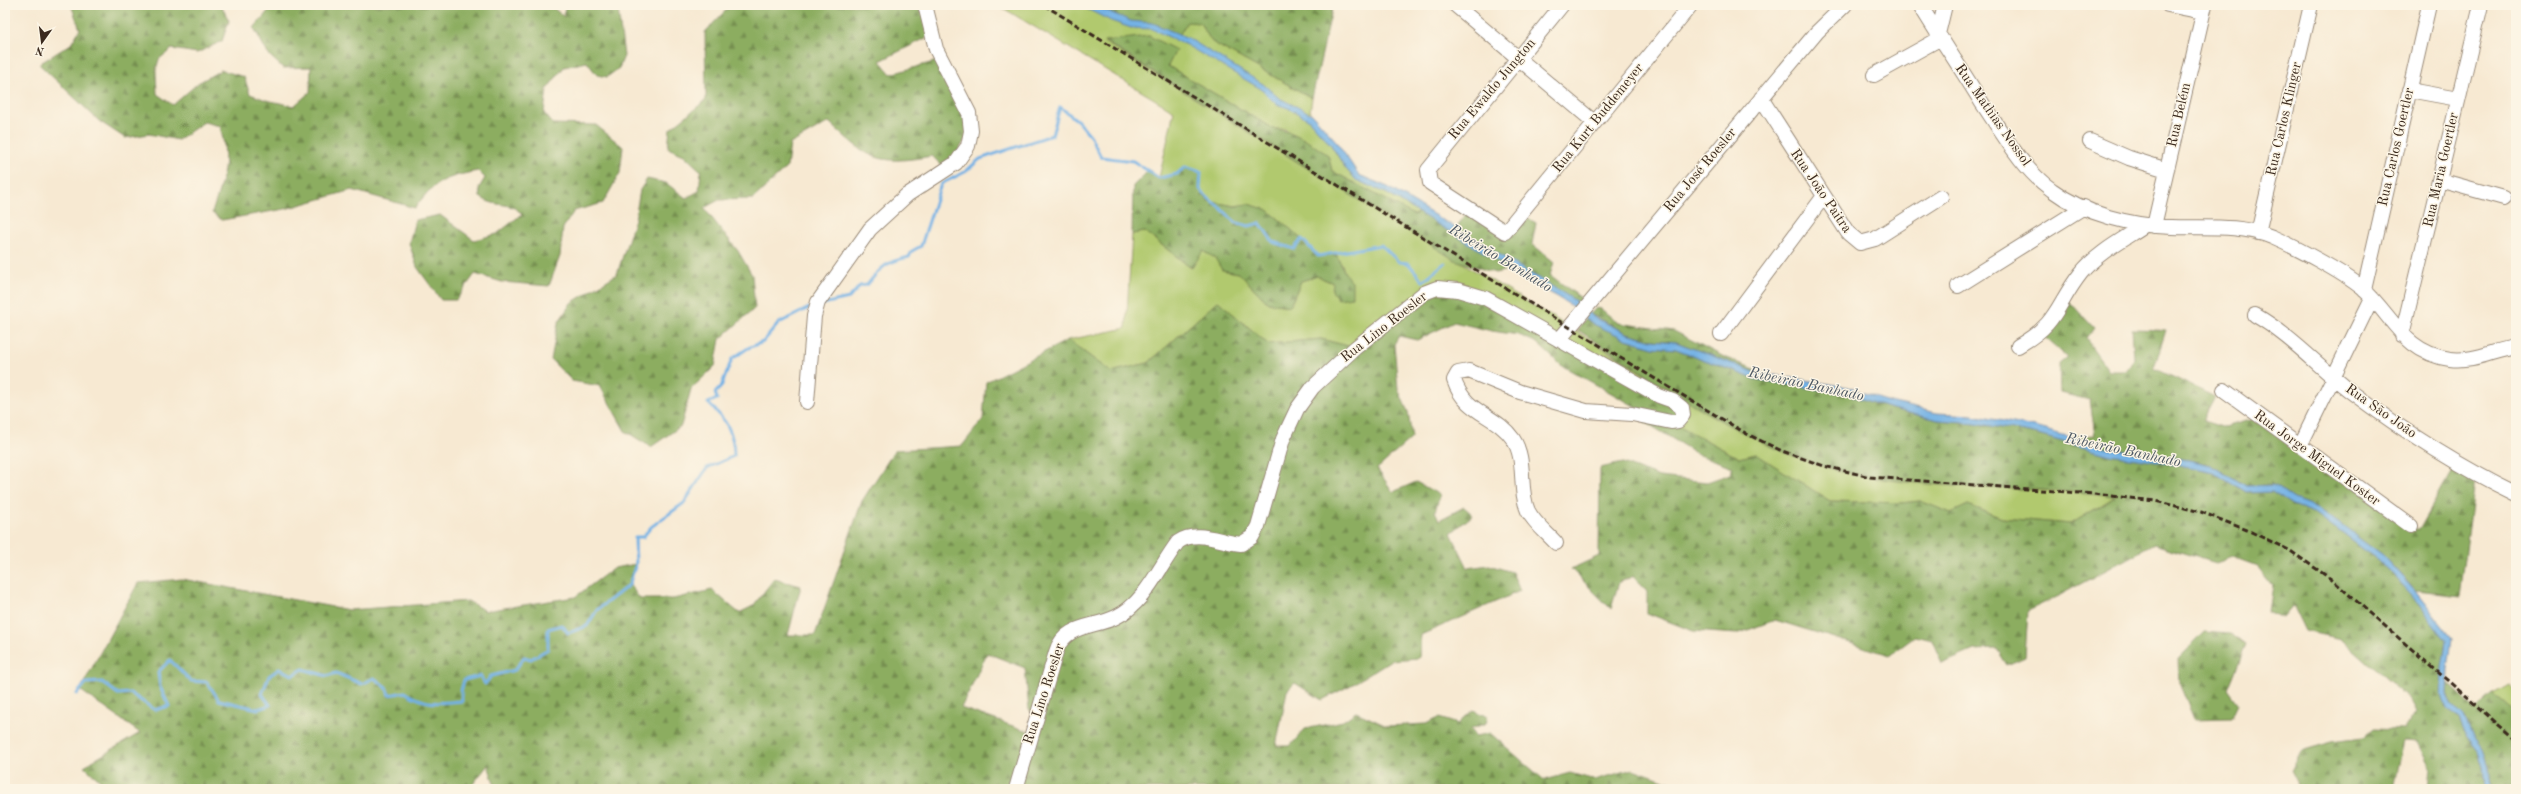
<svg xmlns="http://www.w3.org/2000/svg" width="2521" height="794" font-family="'Old Standard TT',serif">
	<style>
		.grass { fill: #b1c96e; stroke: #767a46 }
		.forest { fill: url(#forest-firs); stroke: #646c40; fill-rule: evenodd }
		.water { fill: #72b1e5; stroke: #566e82 }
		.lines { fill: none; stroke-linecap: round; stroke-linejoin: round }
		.stream { stroke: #72b1e5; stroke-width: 3 }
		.minor-casing { stroke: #998a78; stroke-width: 16 }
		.minor { stroke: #fff; stroke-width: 14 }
		.rail { stroke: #3b2a1e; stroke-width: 3; stroke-dasharray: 6 3; stroke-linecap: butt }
		.labels { text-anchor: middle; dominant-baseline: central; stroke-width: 3; stroke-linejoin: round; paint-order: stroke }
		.street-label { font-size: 14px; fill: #3b2a1e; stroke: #fcf5e5 }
		.water-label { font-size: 15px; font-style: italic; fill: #4e5964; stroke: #fcf5e5 }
	</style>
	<defs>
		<pattern id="forest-firs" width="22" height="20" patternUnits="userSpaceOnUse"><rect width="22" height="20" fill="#8cad61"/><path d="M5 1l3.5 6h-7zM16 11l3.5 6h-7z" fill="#748d4f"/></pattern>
	</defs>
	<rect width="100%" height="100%" fill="#fcf5e5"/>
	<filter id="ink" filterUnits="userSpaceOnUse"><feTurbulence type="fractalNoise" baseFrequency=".025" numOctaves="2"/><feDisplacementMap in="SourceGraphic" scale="8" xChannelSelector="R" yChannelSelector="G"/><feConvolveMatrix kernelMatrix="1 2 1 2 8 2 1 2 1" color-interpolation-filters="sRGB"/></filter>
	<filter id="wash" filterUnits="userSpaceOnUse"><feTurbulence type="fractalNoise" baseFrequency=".012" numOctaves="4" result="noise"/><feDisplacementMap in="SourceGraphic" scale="16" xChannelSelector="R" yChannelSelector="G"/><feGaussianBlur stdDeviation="0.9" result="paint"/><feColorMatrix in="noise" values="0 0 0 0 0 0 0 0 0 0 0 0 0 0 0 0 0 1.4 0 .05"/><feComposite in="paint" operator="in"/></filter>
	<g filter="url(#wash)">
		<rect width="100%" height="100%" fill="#f7e9d2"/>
		<path class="grass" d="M998 5H1085L1200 23 1212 42 1312 98 1309 119 1331 145 1346 169 1356 180 1386 193 1419 212 1414 216 1332 171 1328 155 1285 129H1274L1168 66 1149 36 1104 42C1258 138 1413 234 1569 327 1647 374 1735 439 1822 466 1912 493 2022 484 2116 496L2071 524 2002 518 1968 505 1951 513 1920 501 1901 503 1830 501 1756 454 1739 458 1671 422 1502 306 1355 348 1321 339 1268 344 1218 301 1148 363 1111 372 1068 340 1126 328 1132 234 1145 232 1191 268 1202 251 1216 258 1222 270 1239 273 1268 303 1290 306 1301 281 1317 276 1333 283 1352 282 1345 275 1342 264 1318 256 1302 239 1268 210 1248 204 1235 206 1208 201 1200 189 1177 174 1159 178 1174 111Z
			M2509 685 2516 691V714L2493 694Z"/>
		<path class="forest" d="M71 5H221L229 21 222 41 197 53 172 49 159 59 156 70 157 94 173 105 198 83 221 70 244 77 250 94 266 100 294 106 310 92 311 67 283 68 268 54 254 28 269 10H315L319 5H550L564 17 565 5H626L618 9 624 56 619 68 607 77 597 75 587 62 564 67 547 89 544 113 553 124 596 125 623 147 620 173 603 203 574 211 563 228 560 256 549 286 502 282 475 274 456 300H441L417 267 409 243 415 220 440 215 474 240 497 234 522 214C509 200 497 209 480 197L479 188 485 178 478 171C446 177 434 181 415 208L352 190 285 209 222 220 212 213C223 177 230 163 220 126L204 122 178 140 149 134 125 138 99 121 39 64 71 44 80 29Z
			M731 5H925L932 35 880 61 891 74 941 60 971 131 946 170 932 156C876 166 869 159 829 122L790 144 787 167 753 199 719 200 704 208 738 251 752 275 755 308 720 339 715 366 691 389 681 426 651 447 625 431 600 386 572 381 551 360 558 323 571 303 617 274 635 219 640 190 647 179 666 183 686 198 699 191 701 171 684 155 668 148 670 129 706 100 705 32Z
			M1085 5H1333L1312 98 1212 42 1200 23 1187 22 1177 39 1153 26 1132 25Z
			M1149 36 1176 50 1168 66 1274 129C1295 130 1311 144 1328 155L1332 171 1414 215 1419 212 1512 269 1495 273 1455 260 1104 41Z
			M1185 167 1201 172 1200 189 1208 201 1234 206 1248 204 1268 210 1302 239 1318 256 1336 254C1342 264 1343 274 1352 282V297L1338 299 1332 291 1333 283 1317 276 1301 281 1290 306 1268 303 1239 273 1222 270 1215 258 1203 251 1192 268 1145 232 1132 234 1133 186 1149 170 1159 178 1177 174Z
			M1468 211 1511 234 1529 219 1536 223 1532 244 1554 262 1550 275 1585 301 1583 306 1456 228Z
			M1424 293H1472L1682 408 1672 422 1739 458 1756 454 1830 501 1901 503 1920 501 1951 513 1968 505 2002 518 2071 524 2115 497C2092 491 2067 492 2043 490 1986 487 1927 486 1871 477 1764 461 1667 387 1578 330L1585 319 1626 339 1653 347 1676 349 1754 379 1847 394 1888 408 1938 420 1975 423 2034 434 2110 455 2189 467 2213 472 2246 493 2272 492 2292 505 2316 514 2379 561 2411 595 2446 640 2442 667 2447 708 2459 719 2467 738 2478 752 2483 767 2485 789H2429L2431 767 2418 741 2403 740 2393 789H2300L2291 771 2301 751 2332 742 2363 738 2373 729 2404 730 2416 712 2409 699 2342 639 2305 631 2293 606 2283 618 2268 611 2272 585 2257 566 2233 557 2216 563 2154 544 2060 595 2028 610 2025 657 2007 665 1997 649 1974 650 1942 664 1932 640 1916 636 1890 655 1775 620 1737 634 1693 631 1647 613V592L1634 576 1619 582 1611 609 1571 569 1599 556 1600 468 1623 463 1659 477 1707 482 1730 474 1733 467 1699 455 1632 414 1654 417 1561 365 1537 343 1519 335 1492 331 1454 322 1417 340 1399 336 1394 344 1398 389 1408 412 1412 438 1377 469 1393 492 1416 482 1440 495 1435 511 1439 520 1464 507 1473 515 1451 533 1468 568 1489 565 1512 572 1520 591 1421 635 1419 658 1391 660 1353 684 1322 700 1295 683 1287 691 1276 746H1290L1305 729 1343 721 1356 712 1387 726 1426 724 1439 718 1458 724 1473 710 1488 717 1486 723 1471 729 1475 736 1490 733 1544 780 1570 773 1595 780 1633 769 1689 789H496L488 765 469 789H109L84 766 140 733 80 690 138 583 182 579 349 610 468 601 485 611 575 597 614 568 636 564 630 585 640 599H673L712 590 739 613 753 606 774 579 801 586 788 635H815L862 501 895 450 962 446 983 419 986 382 1068 340 1111 372 1148 363 1218 301 1268 344 1321 339 1355 348ZM987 653 1025 668 1029 710 1039 715 1033 733 961 708Z
			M2066 298 2094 328 2086 339 2109 371H2125L2134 358 2132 329 2166 330 2154 368 2215 397 2203 420 2225 427 2260 417 2418 531 2457 462 2476 473 2460 596 2416 591 2383 556 2318 508 2294 499 2273 485 2246 486 2214 466 2189 460 2110 448 2070 437 2095 435 2090 400 2060 393 2059 363 2067 357 2040 333Z
			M1596 308 1601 309 1618 323 1674 331 1726 358 1757 370 1755 372 1676 342 1652 340 1627 333 1590 314Z
			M2205 632 2231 634 2246 645 2228 689 2238 703 2231 718 2194 719 2179 683 2178 659Z
			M2447 682 2476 709 2493 694 2516 714V789H2512L2506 784 2505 789H2491L2489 766 2483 749 2472 735 2464 716 2452 704 2447 694Z"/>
		<path class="water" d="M1079 5H1093L1131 21 1153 23 1188 38 1263 84 1279 98 1312 114 1336 141 1359 175 1388 187 1573 299 1595 318 1627 333 1652 340 1676 342 1755 372 1848 387 1886 401 1937 413 1972 415 2034 427 2110 448 2189 460 2214 466 2246 486 2273 485 2294 499 2318 508 2383 556 2415 591 2452 638 2448 669 2447 694 2452 704 2464 716 2472 735 2483 749 2489 766 2491 789H2485L2483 767 2478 752 2467 738 2459 719 2447 708 2441 695 2442 667 2446 640 2411 595 2379 561 2316 514 2292 505 2272 492 2246 493 2213 472 2189 467 2110 455 2034 434 1975 423 1938 420 1888 408 1847 394 1754 379 1676 349 1653 347 1626 339 1593 324 1570 305 1386 193 1356 180 1346 169 1331 145 1308 119 1288 108 1276 104 1261 89 1186 45 1152 29 1131 28 1111 21Z"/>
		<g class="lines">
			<path class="stream" d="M823 304 849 298 860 286 867 285C882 266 886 262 909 257L912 251 921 246 941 184 965 172 980 159 1052 135 1060 107 1078 121 1090 135 1101 157 1133 161 1159 178 1177 174 1185 167 1201 172 1200 189C1210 203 1225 208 1234 222L1249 226 1260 223 1273 242 1294 249 1302 239 1318 256 1381 245 1399 262 1408 263 1423 281 1445 263
				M77 694 86 683 102 682 118 694 130 693 155 710 169 706 160 687 158 672 170 660 191 681 207 682 219 700 258 709 270 705 262 694 269 676 279 669 293 675 303 669 327 676 336 673 362 684 374 678 386 687 389 695 405 692C426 706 439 703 462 701L461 691 464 680 480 676 485 684 491 676 515 670 524 657 531 659 548 649V629L562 625 568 633 587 626 597 610 629 585 636 564 635 537H643L651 527 684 503 707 468 734 456C734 431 726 420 708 403L717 399 715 393 721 387 732 359 748 348 763 342 779 323 809 308"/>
		</g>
	</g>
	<g filter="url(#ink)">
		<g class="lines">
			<g class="minor-casing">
				<path id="minor" d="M1455 5 1594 122
					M1562 5 1428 170 1430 183 1505 232 1691 5
					M1920 5C1940 38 1962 70 1982 103 2002 132 2022 169 2052 190 2084 214 2132 226 2172 227 2205 228 2240 224 2272 237 2295 247 2343 272 2362 288 2393 315 2403 353 2450 359 2474 362 2494 350 2516 347
					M2168 5 2203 12
					M1938 34 1945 5
					M1874 75 1941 38
					M2409 90 2458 99
					M1761 98 1848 233 1860 243 1875 239 1941 197
					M2090 141 2129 158 2167 170
					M2439 180 2504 198
					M2154 226 2205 5
					M2258 233 2311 5
					M1958 286 2084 207
					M2364 290 2429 5
					M2255 315C2290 335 2318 366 2350 391 2402 430 2458 466 2516 494
					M1721 334 1824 196
					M2402 335 2481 5
					M1559 340 1817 32 1845 5
					M2018 346C2060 322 2055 306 2081 273 2097 253 2124 239 2145 225
					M2224 390 2411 526
					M807 402 814 316 818 302 870 229 907 195 956 163 968 146 971 131 969 113 936 49 925 5
					M2300 446 2372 298
					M1016 789 1056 652C1064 624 1094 628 1116 617 1145 603 1159 567 1178 542 1197 529 1219 542 1241 544L1252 537 1258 526 1283 439 1297 409 1313 387 1355 348 1414 301 1424 293 1437 288 1458 290 1485 298 1659 396 1673 401 1682 408 1683 415 1678 421 1671 422 1632 414 1586 411 1520 392 1469 371 1458 373 1454 380C1465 414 1496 414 1513 439 1527 460 1518 488 1528 511 1534 523 1547 533 1556 543"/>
			</g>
			<use href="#minor" class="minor"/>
			<path class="rail" d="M1044 5 1569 327 1747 434 1782 451 1824 466 1870 477 2094 494 2155 501 2201 512 2247 530 2289 550 2331 579 2516 740"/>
		</g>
	</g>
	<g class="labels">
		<g class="street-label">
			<text transform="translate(1492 89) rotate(-50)">Rua Ewaldo Jungton</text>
			<text transform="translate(1993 115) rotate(55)">Rua Mathias Nossol</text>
			<text transform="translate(2179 115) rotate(-77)">Rua Belém</text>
			<text transform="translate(1598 118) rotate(-51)">Rua Kurt Buddemeyer</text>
			<text transform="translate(2284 119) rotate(-77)">Rua Carlos Klinger</text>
			<text transform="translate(2396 147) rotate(-77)">Rua Carlos Goertler</text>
			<text transform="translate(1700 170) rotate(-50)">Rua José Roesler</text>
			<text transform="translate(2441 170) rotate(-77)">Rua Maria Goertler</text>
			<text transform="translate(1821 191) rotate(56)">Rua João Paitra</text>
			<text transform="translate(1384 327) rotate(-38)">Rua Lino Roesler</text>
			<text transform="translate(2381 411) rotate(35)">Rua São João</text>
			<text transform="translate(2317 458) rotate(36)">Rua Jorge Miguel Koster</text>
			<text transform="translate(1044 694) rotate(-72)">Rua Lino Roesler</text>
		</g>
		<g class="water-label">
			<text transform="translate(1500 259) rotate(31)">Ribeirão Banhado</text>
			<text transform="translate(1806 385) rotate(12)">Ribeirão Banhado</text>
			<text transform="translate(2123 451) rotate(12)">Ribeirão Banhado</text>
		</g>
	</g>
	<rect width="2521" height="794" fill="none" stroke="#fcf5e5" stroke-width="20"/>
	<g transform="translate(42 42) rotate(194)" stroke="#fcf5e5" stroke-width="3" paint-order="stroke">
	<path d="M0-3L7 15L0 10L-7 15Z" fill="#3b2a1e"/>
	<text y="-6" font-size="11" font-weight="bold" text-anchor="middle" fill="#3b2a1e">N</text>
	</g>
</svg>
